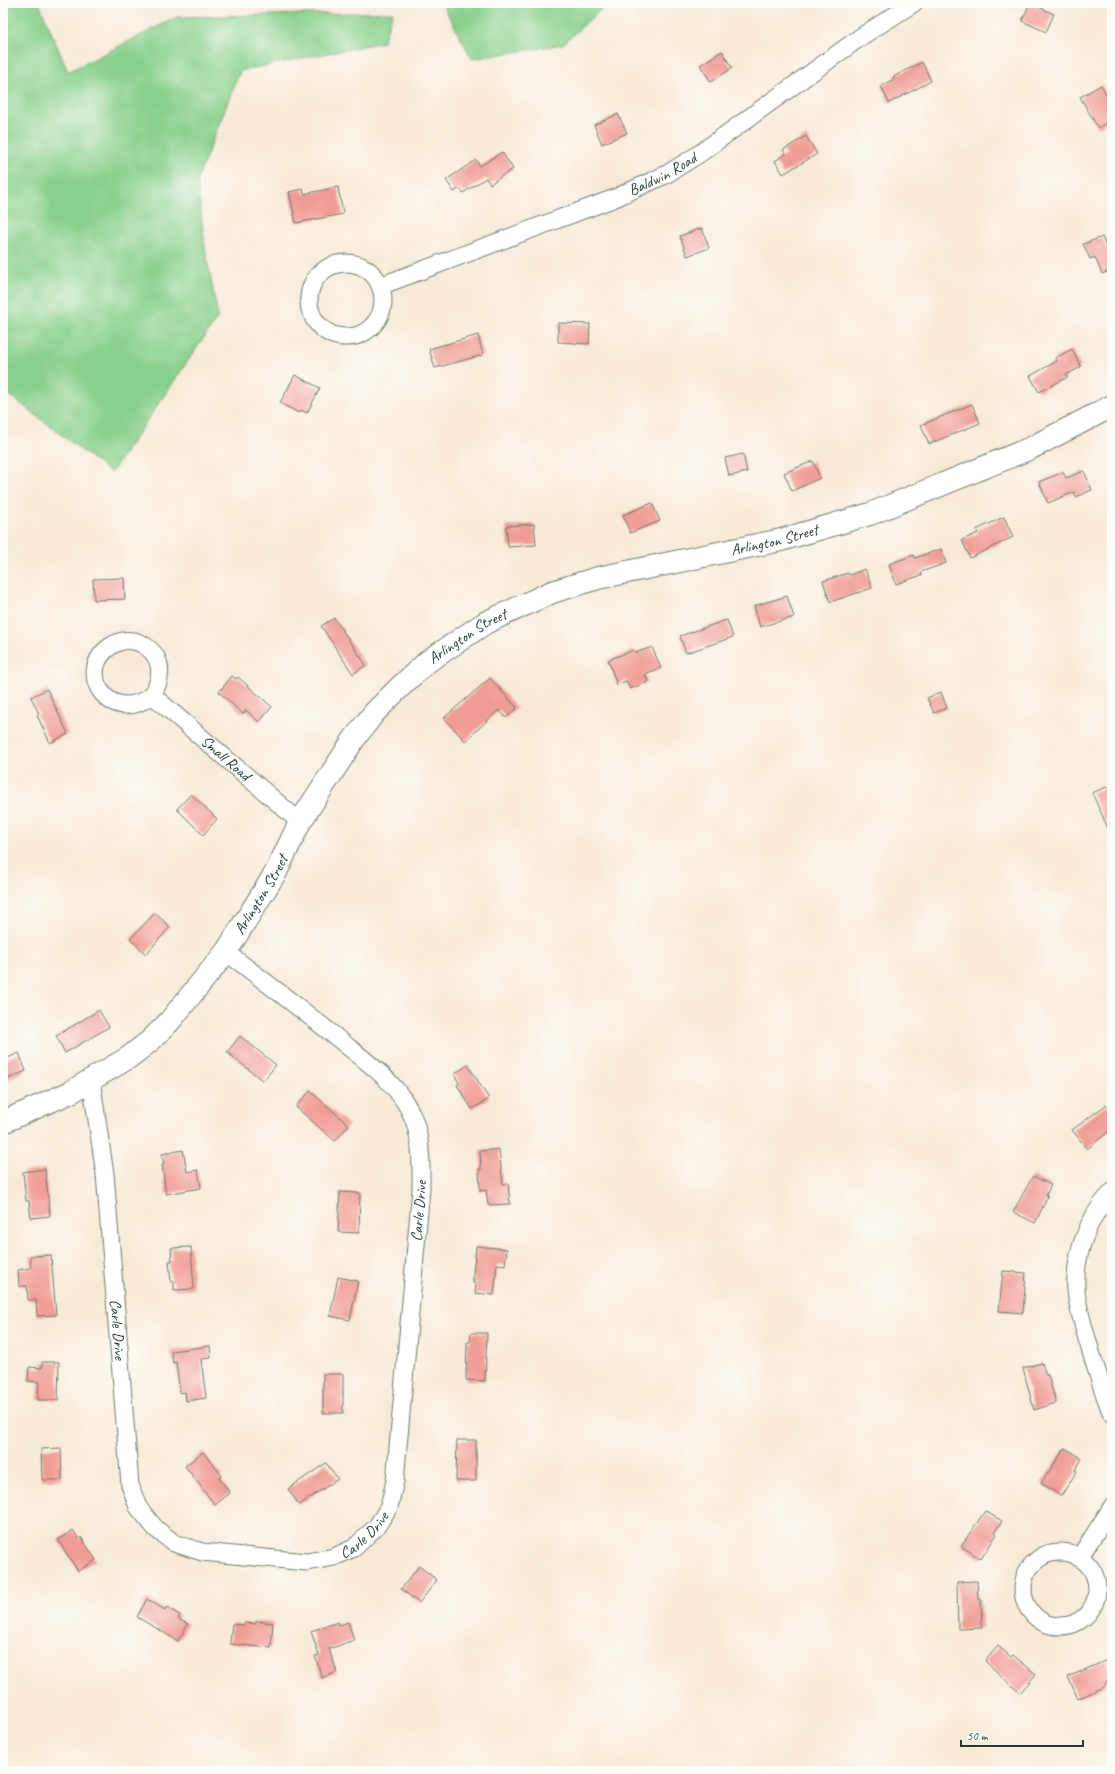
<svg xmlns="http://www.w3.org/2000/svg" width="1115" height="1774" font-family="Caveat,sans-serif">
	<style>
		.green { fill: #88d08c; stroke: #548660 }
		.building { fill: #f19d97 }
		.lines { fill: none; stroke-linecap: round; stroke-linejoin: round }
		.street-casing { stroke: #6b7a6d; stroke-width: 19 }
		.secondary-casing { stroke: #6b7a6d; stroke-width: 24 }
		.street { stroke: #fff; stroke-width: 17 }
		.secondary { stroke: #fff; stroke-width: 22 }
		.labels { text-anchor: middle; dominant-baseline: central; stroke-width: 3; stroke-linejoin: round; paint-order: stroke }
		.street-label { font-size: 16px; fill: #1f3d34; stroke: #fdfcf7 }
	</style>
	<rect width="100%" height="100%" fill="#fdfcf7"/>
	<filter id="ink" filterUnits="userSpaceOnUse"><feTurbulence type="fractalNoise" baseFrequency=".025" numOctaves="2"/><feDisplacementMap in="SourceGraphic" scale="8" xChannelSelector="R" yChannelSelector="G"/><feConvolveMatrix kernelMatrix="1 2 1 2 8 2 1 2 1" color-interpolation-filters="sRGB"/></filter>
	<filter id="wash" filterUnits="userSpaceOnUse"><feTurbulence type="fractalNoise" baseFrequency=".012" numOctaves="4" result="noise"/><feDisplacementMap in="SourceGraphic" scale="16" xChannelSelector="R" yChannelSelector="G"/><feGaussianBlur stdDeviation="0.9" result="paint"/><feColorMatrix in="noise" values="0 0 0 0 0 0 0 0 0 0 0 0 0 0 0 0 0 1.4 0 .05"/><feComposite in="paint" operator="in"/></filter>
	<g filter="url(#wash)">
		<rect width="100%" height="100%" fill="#f8ead7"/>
		<path class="green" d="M3 3H39L68 72 177 17 393 12 383 42 240 71 197 180 205 247 218 317 111 473 7 393V309L3 308Z
			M442 3H608L563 44 472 59Z"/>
		<g id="blocks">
			<path class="building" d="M1030 3 1054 14 1046 32 1022 21Z
				M722 51 732 68 711 82 700 65Z
				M922 62 931 81 889 103 881 86 894 79 893 77Z
				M1101 85 1112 104V119L1098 128 1080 97Z
				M618 114 627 133 602 144 594 125Z
				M806 136 817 154 783 174 775 161 786 154 783 150Z
				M502 152 513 169 490 184 486 178 463 193 460 188 454 192 446 180 476 160 480 166Z
				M338 187 343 214 296 223 289 192 303 189 304 194Z
				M702 228 709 248 687 256 680 236Z
				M1102 237 1108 251 1112 249V270L1102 274 1095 257 1090 259 1083 244Z
				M558 323 590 324 589 344 558 342Z
				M478 335 483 355 435 368 429 349Z
				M1072 349 1081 367 1066 375 1068 377 1039 392 1030 376 1057 361 1055 358Z
				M295 375 320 388 307 413 301 410 299 413 280 403Z
				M972 404 980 423 929 444 921 425Z
				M743 454 747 472 729 476 725 458Z
				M813 461 820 478 792 491 784 473Z
				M1084 471 1092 490 1076 497 1074 492 1048 503 1039 482 1063 472 1066 478Z
				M652 503 660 521 630 533 623 515Z
				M1004 517 1013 537 970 558 962 540 978 533 976 530Z
				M534 524 536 545 508 547 506 526Z
				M941 549 946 563 921 572 922 575 896 584 889 564 914 555 915 558Z
				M865 569 872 588 830 602 823 581 848 573 849 575Z
				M124 578 125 599 94 600 93 579Z
				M787 596 794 617 760 627 754 606Z
				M334 618 366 665 353 674 321 626Z
				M727 620 733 637 686 653 680 636Z
				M652 647 661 668 645 674 648 682 630 689 626 681 617 685 608 660 634 650 635 653Z
				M232 676 236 679 238 677 272 707 259 722 246 710 243 714 219 692Z
				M490 678 517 708 506 718 499 710 465 741 444 718Z
				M47 689 68 734 50 743 37 715 39 714 31 697Z
				M941 692 947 708 934 713 927 698Z
				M1109 786 1112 793V837L1092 793Z
				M191 794 217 819 203 835 177 809Z
				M155 913 170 927 146 954 130 939Z
				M99 1010 109 1027 65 1053 56 1036Z
				M240 1036 276 1065 263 1081 227 1052Z
				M19 1053 26 1071 3 1081V1060Z
				M468 1065 489 1099 472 1109 457 1085 459 1083 454 1074Z
				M310 1091 349 1125 335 1141 296 1107Z
				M1106 1105 1112 1112V1129L1087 1149 1072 1130Z
				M499 1149 503 1184H508L510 1204 488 1205 486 1190 480 1191 479 1169H481L480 1151Z
				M183 1150 187 1172 198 1170 201 1188 166 1194 162 1165H164L162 1154Z
				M45 1169 50 1216 31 1218 29 1201H26L23 1172Z
				M1033 1176 1051 1185 1046 1195 1048 1196 1035 1223 1013 1212Z
				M340 1192 360 1193 359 1233 338 1232Z
				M476 1246 507 1249 505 1265 497 1264 494 1295 475 1293 476 1284 473 1283V1274Z
				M191 1247 194 1289 174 1290V1281L171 1282 169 1261H172L171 1248Z
				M51 1255 56 1315 37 1316 36 1300H28L27 1286H19L18 1270 31 1268 30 1256Z
				M1003 1271 1026 1273 1023 1313 999 1311Z
				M338 1277 358 1281 350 1320 330 1316Z
				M471 1333H487L485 1381 466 1380 467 1342H470Z
				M210 1346 211 1358 201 1359 206 1398 186 1401 185 1392 180 1393 176 1362 173 1363 171 1351Z
				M42 1362H59L58 1400H38L39 1382 28 1381 29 1367 42 1368Z
				M1042 1363 1046 1375H1048L1056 1403 1034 1410 1023 1368Z
				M323 1374H343V1413H323Z
				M457 1440H476V1481H456Z
				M61 1448 62 1480H42L41 1449Z
				M1065 1448 1082 1459 1075 1470 1077 1471 1061 1496 1041 1483Z
				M203 1452 222 1476 219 1478 230 1493 215 1505 185 1466Z
				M326 1463 338 1479 299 1505 288 1489Z
				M985 1511 1002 1521 995 1532 997 1534 981 1559 961 1546Z
				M73 1530 79 1539 81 1537 96 1560 78 1571 58 1540Z
				M419 1566 437 1580 419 1603 401 1589Z
				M977 1581 978 1599H981L982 1628 958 1629 957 1582Z
				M147 1599 165 1610 166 1607 180 1615 178 1619 188 1624 178 1641 137 1617Z
				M256 1621 273 1623 271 1648 230 1644 232 1624 244 1625V1623L256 1624Z
				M338 1622 339 1625 348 1622 354 1640 329 1649 337 1672 322 1678 315 1656 319 1655 311 1631Z
				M998 1646 1011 1657 1013 1655 1036 1674 1020 1693 985 1661Z
				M1107 1660 1112 1671V1680L1104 1684 1105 1686 1078 1699 1068 1677Z"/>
		</g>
	</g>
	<g filter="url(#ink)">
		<use href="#blocks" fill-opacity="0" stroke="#6b7a6d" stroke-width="1"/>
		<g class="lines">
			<g class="street-casing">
				<g id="street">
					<circle cx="346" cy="300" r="37"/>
					<path id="s1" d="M380 286 615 198 667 174 699 154 862 36 914 3"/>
					<path id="s2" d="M152 695C110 728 73 671 111 646 120 640 131 639 140 643 163 654 164 676 152 695L300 822"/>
					<path id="s3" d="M91 1080 105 1174 130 1485 138 1507 156 1529 174 1543 202 1552 307 1562 334 1557 354 1548 377 1526 389 1507 395 1481 421 1189C421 1166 422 1142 414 1120 400 1083 365 1061 336 1037 300 1008 263 980 226 952"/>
					<path d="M1112 1192C1088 1217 1074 1255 1076 1290 1078 1313 1087 1337 1093 1359 1099 1377 1104 1396 1112 1414"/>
					<circle cx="1060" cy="1589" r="37"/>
					<path d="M1079 1558 1112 1507"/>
				</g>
			</g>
			<g class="secondary-casing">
				<g id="secondary">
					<path id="s4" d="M3 1122 71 1092 99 1075 128 1058 150 1041 169 1022 226 952 276 872 300 822 354 739 374 713 401 686 427 662 485 623 552 592 598 578 781 540 870 514 1031 448 1112 406"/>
				</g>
			</g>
			<use href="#street" class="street"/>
			<use href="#secondary" class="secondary"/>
		</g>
	</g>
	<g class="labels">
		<g class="street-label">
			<text stroke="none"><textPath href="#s1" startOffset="304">Baldwin Road</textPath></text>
			<text stroke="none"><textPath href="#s4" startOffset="1013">Arlington Street</textPath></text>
			<text stroke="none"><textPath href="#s4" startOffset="689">Arlington Street</textPath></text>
			<text stroke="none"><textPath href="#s2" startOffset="299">Small Road</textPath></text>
			<text stroke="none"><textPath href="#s4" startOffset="353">Arlington Street</textPath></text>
			<text stroke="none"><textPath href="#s3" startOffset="1018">Carle Drive</textPath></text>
			<text stroke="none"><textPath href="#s3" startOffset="251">Carle Drive</textPath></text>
			<text stroke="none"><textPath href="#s3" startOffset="682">Carle Drive</textPath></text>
		</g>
	</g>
	<rect width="1115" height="1774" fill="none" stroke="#fdfcf7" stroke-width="16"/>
	<path d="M961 1740v6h122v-6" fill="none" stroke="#1f3d34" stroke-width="2"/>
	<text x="967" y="1740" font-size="12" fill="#1f3d34" stroke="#fdfcf7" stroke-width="3" paint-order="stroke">50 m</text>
</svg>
